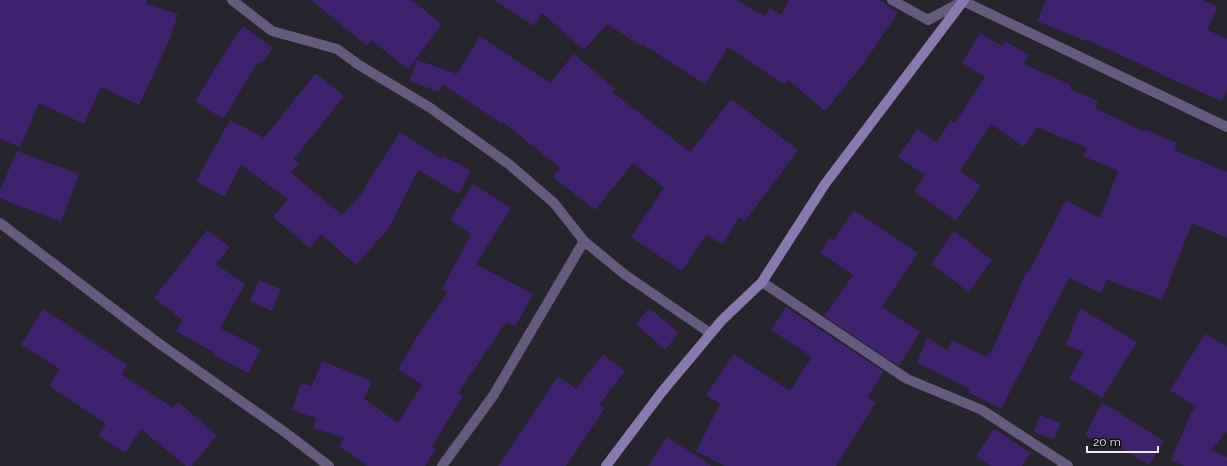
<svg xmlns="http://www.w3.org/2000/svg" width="1227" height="466" font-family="Raleway,sans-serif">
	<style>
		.building { fill: #3f226e }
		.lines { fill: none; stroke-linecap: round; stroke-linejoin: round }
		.street { stroke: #655b7e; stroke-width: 10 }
		.secondary { stroke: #8879b1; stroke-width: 10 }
	</style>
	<rect width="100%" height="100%" fill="#26242c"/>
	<path class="building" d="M0 0H147L146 4 178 14 169 41 139 105 101 87 84 124 39 103 20 147 0 139Z
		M311 0H411L442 24 408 69 371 40 367 46Z
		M494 0H736L765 16 770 8 781 15 789 0H880L898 13 864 63 825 111 788 80 785 85 728 47 705 84 642 44 641 46 607 24 584 50 542 13 534 26Z
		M1046 0H1202L1218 7 1207 30 1227 39V88L1222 101 1184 85 1134 61 1087 40 1086 41 1037 21Z
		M243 26 273 48 261 64 258 62 223 119 195 101 233 40Z
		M980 33 1002 46 1005 41 1029 55 1024 64 1071 85 1070 89 1098 101 1095 108 1144 132 1145 129 1177 143 1174 150 1227 172V238L1192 223 1162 300 1107 280 1101 293 1069 278 1001 409 968 392 970 389 917 363 927 337 947 351 952 340 986 357 988 354 990 355 1026 272 1028 273 1066 200 1100 218 1118 171 1083 156 1087 148 1037 127 1024 147 991 124 960 171 981 186 956 221 914 191 925 175 898 157 917 129 937 142 951 120 955 123 985 77 962 63Z
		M480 36 550 83 574 54 615 89 612 92 690 152 731 99 798 150 745 221 739 217 723 244 706 235 682 271 631 237 664 188 633 163 595 210 553 177 560 168 503 122 502 124 442 84 439 92 409 81 417 60 457 74Z
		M316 73 344 96 294 159 299 163 291 173 342 215 362 193 368 182 400 132 442 159 444 156 471 171 459 194 418 170 389 228 356 265 321 234 310 248 273 217 288 199 241 165 224 197 196 181 230 120 264 138Z
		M17 151 79 174 61 222 23 207V208L0 198V190Z
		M473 184 511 208 476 264 533 294 515 327 506 322 458 393 463 396 432 446 436 449 425 466H368L339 446 344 438 313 428 316 418 292 410 301 383 312 386 322 361 372 381 364 399 398 423 422 385 398 369 420 332 448 292 442 289 471 234 450 220Z
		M854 210 918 253 882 307 920 332 899 366 824 316 853 275 820 253 830 238 834 240Z
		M207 230 230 247 216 264 245 284 220 328 261 349 248 373 213 355 215 353 176 331 183 320 154 298Z
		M954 231 992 260 969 292 931 264Z
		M259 280 281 289 272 311 250 301Z
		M786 307 884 372 867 397 876 402 836 466H725L696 451 720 404 706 395 734 354 790 391 812 357 771 330Z
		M649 308 679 333 665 350 636 324Z
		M1080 308 1137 342 1102 398 1069 378 1084 352 1066 345Z
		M43 309 71 327 127 365 121 374 173 408 178 402 217 435 192 466H186L141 429 125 453 98 436 106 424 49 386 60 369 21 345Z
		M1205 334 1227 347V431L1211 450 1227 457V466H1185L1171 460 1192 411 1196 407 1170 390Z
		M603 354 625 371 599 405 605 408 566 466H498L558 376 576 389Z
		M1102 403 1119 412V413L1164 441 1149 465 1105 438 1101 445 1085 435Z
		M1040 415 1061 423 1054 439 1034 432Z
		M994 429 1031 453 1022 466H991L976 456Z
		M667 437 712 466H648Z"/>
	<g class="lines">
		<path class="street" d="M232 0 272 31 337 49 359 65 429 107 510 165 554 203 584 241 624 274 710 333
			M892 0 928 20 963 1 1227 127
			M0 223 157 342 286 433 329 466
			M762 282 907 379 982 410 1068 466
			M442 466 493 396 584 241"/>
		<path class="secondary" d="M606 466 661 393 722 320 762 282 825 184 964 0"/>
	</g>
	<path d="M1087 446v6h71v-6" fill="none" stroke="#eeedf2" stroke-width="2"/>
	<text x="1093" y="446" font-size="12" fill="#eeedf2" stroke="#0f0e12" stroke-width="3" paint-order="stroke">20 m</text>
</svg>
